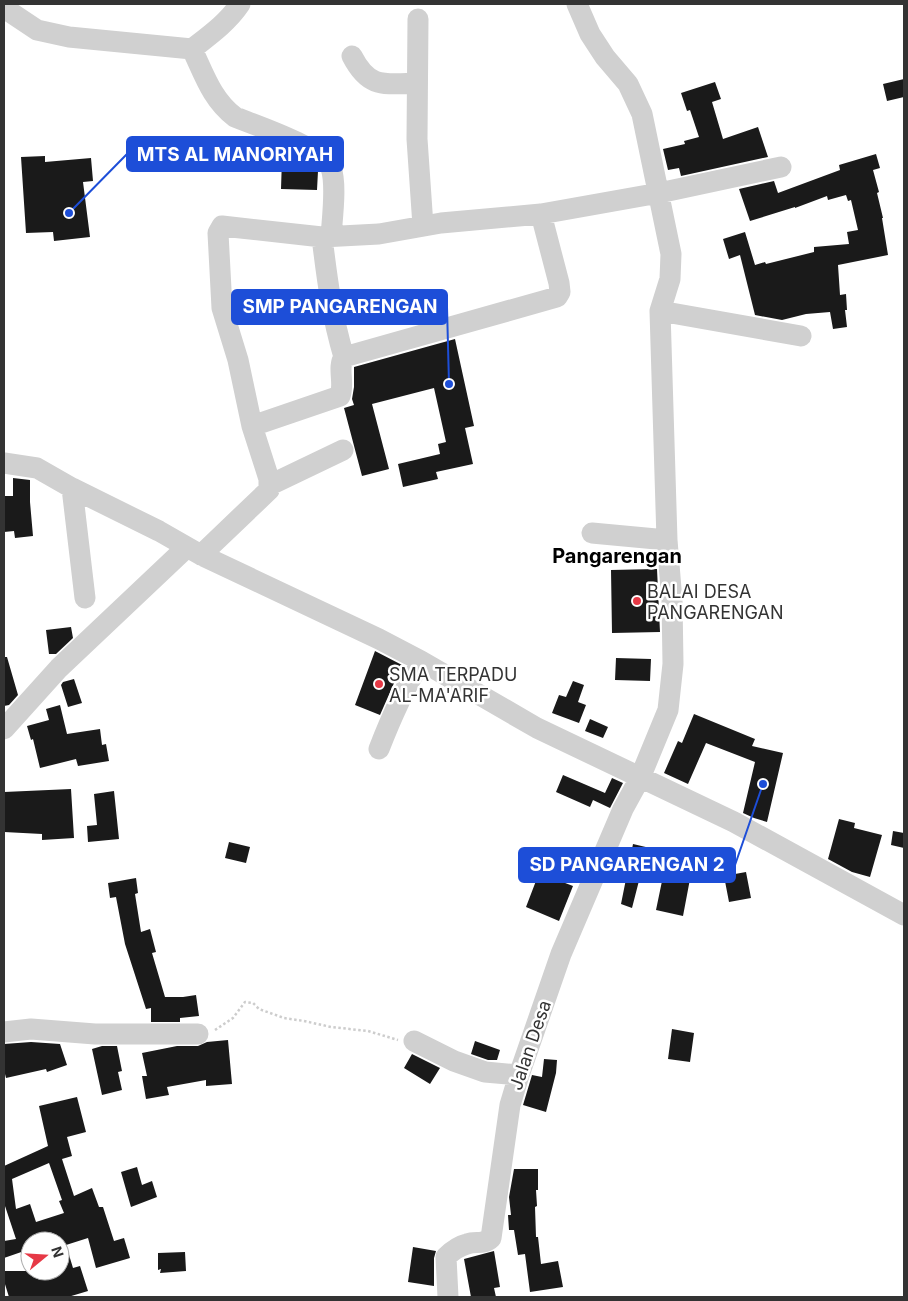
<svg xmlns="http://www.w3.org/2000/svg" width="908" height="1301" font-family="Inter,sans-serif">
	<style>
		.building { fill: #1a1a1a; fill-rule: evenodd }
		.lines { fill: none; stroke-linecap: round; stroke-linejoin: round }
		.path { stroke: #cdcdcd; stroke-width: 2.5; stroke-dasharray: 2.5 2.5; stroke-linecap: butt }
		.minor { stroke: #d0d0d0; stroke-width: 21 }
		.poi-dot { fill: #e63946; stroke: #fff; stroke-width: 2 }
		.labels { text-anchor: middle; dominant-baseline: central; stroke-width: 5; stroke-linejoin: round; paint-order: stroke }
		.poi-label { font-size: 18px; fill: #333; stroke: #fff; text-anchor: start }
		.street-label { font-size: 18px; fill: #333; stroke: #fff }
		.quarter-label { font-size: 20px; font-weight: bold; fill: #000; stroke: #fff }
		.leader { fill: none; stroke: #1d4ed8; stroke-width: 2 }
		.callout-dot { fill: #1d4ed8; stroke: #fff; stroke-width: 2 }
		.callout { fill: #1d4ed8; stroke: #1d4ed8; stroke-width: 2 }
		.callout-label { font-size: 19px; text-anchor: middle; font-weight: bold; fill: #fff }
	</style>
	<rect width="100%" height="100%" fill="#fff"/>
	<path class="building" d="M904 79V97L887 101 883 84Z
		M715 82 721 99 712 102 723 139 758 127 768 157 681 176 679 168 668 170 663 149 685 144 684 141 699 137 690 110 687 111 681 93Z
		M876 154 880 168 873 170 879 192 877 193 883 218H882L888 255 838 265 840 295 846 294 847 310H845L847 327 833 329 830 312 806 314 782 320 755 315 740 255 729 259 723 239 745 232 755 265 765 262 766 264 814 252V247L849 244 847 232 858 230 851 200 848 201 846 195 828 200 827 196 795 208V207L750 221 739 189 774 181 778 193 840 170 839 165Z
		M45 156V162L91 158 93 181 83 182 90 237 54 241 53 232 26 233 21 157Z
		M282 158 301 159 317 169 318 171 317 190 281 189Z
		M455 339 474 426 465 428 473 464 436 472 438 479 403 487 398 464 440 454 438 444 446 442 434 388 372 404 389 469 362 476 344 408 354 405 352 399 354 387V367Z
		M13 478 30 480V502L33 536 15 538 14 531 4 532V496H13Z
		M657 569 660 632 612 633 611 570Z
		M71 627 73 638 56 654H49L46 630Z
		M375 651 402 665 380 715 355 705Z
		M4 657H7L18 695 9 705 4 706Z
		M616 658 651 659 650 681 615 680Z
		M74 679 82 703 68 707 61 685 63 682Z
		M573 681 584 685 578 702 586 705 579 723 552 713 559 695 566 697Z
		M60 705 67 734 100 729 102 745 106 744 109 761 78 766 76 759 40 768 33 739 31 740 27 726 49 720 46 709Z
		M694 714 755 739 752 746 783 753 767 822 754 818 743 813 755 762 706 743 688 784 664 773 678 741 682 743Z
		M590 719 608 727 603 738 585 731Z
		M563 775 605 793 612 778 623 783 610 808 593 800 590 807 556 792Z
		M71 789 74 838 42 840V834L4 832V792Z
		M114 791 119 839 88 842 87 826 97 825 94 794Z
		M839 819 855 823 854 828 882 835 870 877 852 872 828 859Z
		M893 831 904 833V848L891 845Z
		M229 842 250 847 246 863 225 858Z
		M633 844 650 848 644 869H642L632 908 621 904Z
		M667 857 695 864 692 880 690 879 683 916 656 910Z
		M746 872 751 898 729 902 724 876Z
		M539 873 573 886 559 921 526 907Z
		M136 878 138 893 135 894 141 932 150 929 156 952 152 953 165 997H183L196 995 199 1016 180 1018V1022H151V1008L146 1009 125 944 116 897 110 898 108 883Z
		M672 1029 694 1033 690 1062 668 1059Z
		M228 1040 232 1084 206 1086V1080L167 1087 169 1095 146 1099 142 1076H147L142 1053 177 1046H198L207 1042Z
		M475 1041 500 1050 497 1060H488L471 1054Z
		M31 1042 60 1044 67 1065 47 1072 46 1069 6 1078 4 1070V1044Z
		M102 1046H117L122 1071 118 1072 122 1090 102 1095 92 1049Z
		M412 1054 440 1068 430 1084 404 1068Z
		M544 1059 557 1060 556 1073 546 1112 523 1105 532 1075 542 1077Z
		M77 1097 86 1132 67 1137 72 1156 62 1159 74 1196 92 1188 99 1207H103L114 1241 124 1238 130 1258 96 1268 88 1238 66 1245 73 1268 80 1266 88 1291 68 1297H9L4 1281V1271H60V1241H30V1249L4 1258V1241L16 1239 4 1203V1166L48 1146 39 1106ZM49 1163 62 1200 59 1201 64 1213 36 1222 30 1204 16 1209 12 1179Z
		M137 1167 142 1185 152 1181 157 1197 131 1207 121 1172Z
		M514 1169H538V1190H536L537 1206 535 1207 536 1237H538L541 1264 558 1261 563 1287 530 1292 525 1254 518 1255 514 1230H509L508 1215H511L509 1197Z
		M413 1247 436 1251 434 1258V1286L408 1282Z
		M494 1251 500 1287 494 1288 496 1297H471L464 1259Z
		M185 1252 186 1271 160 1273 161 1269 158 1270V1253Z"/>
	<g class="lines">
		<path class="path" d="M215 1030 233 1018 245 1002 253 1003 259 1009 284 1018 304 1021 331 1027 368 1031 398 1040"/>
		<path class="minor" d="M4 4 10 12 37 30 69 37 192 49C210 35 228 22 240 4
			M418 19 417 139 423 226
			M192 49C204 74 212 100 235 117 255 125 324 148 331 168 337 185 332 219 331 237
			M352 56C369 89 384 84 417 83
			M322 237C327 279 332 317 344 357L557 297 560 292 559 283 541 214
			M660 311 801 336
			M252 426 340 396C345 384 337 367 344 357
			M4 463 37 468 72 488 159 531 201 555 379 639 421 661 537 728 734 822 904 915
			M270 485 343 450
			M72 488 85 598
			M592 533 667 540
			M201 555 269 490V479L252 426 238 360 222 308 218 233 222 226 322 237 379 234 441 223 541 214 659 193 781 167
			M4 729 59 668 187 547
			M379 749C391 718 404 689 421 661
			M4 1032 31 1029 95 1034H198
			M414 1041 454 1061 485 1072 519 1075
			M448 1297 446 1257C452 1251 459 1246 467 1244 476 1241 484 1245 491 1238L510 1105 519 1075 561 954 623 809 640 778 668 710 673 664 672 601 667 540 660 311 670 279 671 254 642 114 628 84 605 57 590 34 577 4"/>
	</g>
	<g class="poi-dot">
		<circle cx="637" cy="601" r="5"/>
		<circle cx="379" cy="684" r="5"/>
	</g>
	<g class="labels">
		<g class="poi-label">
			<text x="647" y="591">BALAI DESA<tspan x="647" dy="21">PANGARENGAN</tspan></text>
			<text x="389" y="674">SMA TERPADU<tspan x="389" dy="21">AL-MA'ARIF</tspan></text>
		</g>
		<g class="street-label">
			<text transform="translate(530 1045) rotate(-71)">Jalan Desa</text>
		</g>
		<g class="quarter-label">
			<text x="617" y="556">Pangarengan</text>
		</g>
	</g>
	<path class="leader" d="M69 213L127 154M449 384L447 307M763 784L735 865"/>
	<g class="callout-dot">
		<circle cx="69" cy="213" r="5"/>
		<circle cx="449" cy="384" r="5"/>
		<circle cx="763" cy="784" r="5"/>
	</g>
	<g class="callout">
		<rect x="127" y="137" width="216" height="34" rx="5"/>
		<rect x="232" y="290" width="215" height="34" rx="5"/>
		<rect x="519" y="848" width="216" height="34" rx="5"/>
	</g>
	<g class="callout-label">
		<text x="235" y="161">MTS AL MANORIYAH</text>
		<text x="340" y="313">SMP PANGARENGAN</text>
		<text x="627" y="871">SD PANGARENGAN 2</text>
	</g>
	<rect width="908" height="1301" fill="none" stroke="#333333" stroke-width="10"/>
	<g transform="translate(45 1256) rotate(72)"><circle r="24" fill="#ffffff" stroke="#adadad"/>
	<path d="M0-4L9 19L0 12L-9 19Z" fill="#e63946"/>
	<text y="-8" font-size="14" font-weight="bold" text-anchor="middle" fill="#333333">N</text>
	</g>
</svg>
